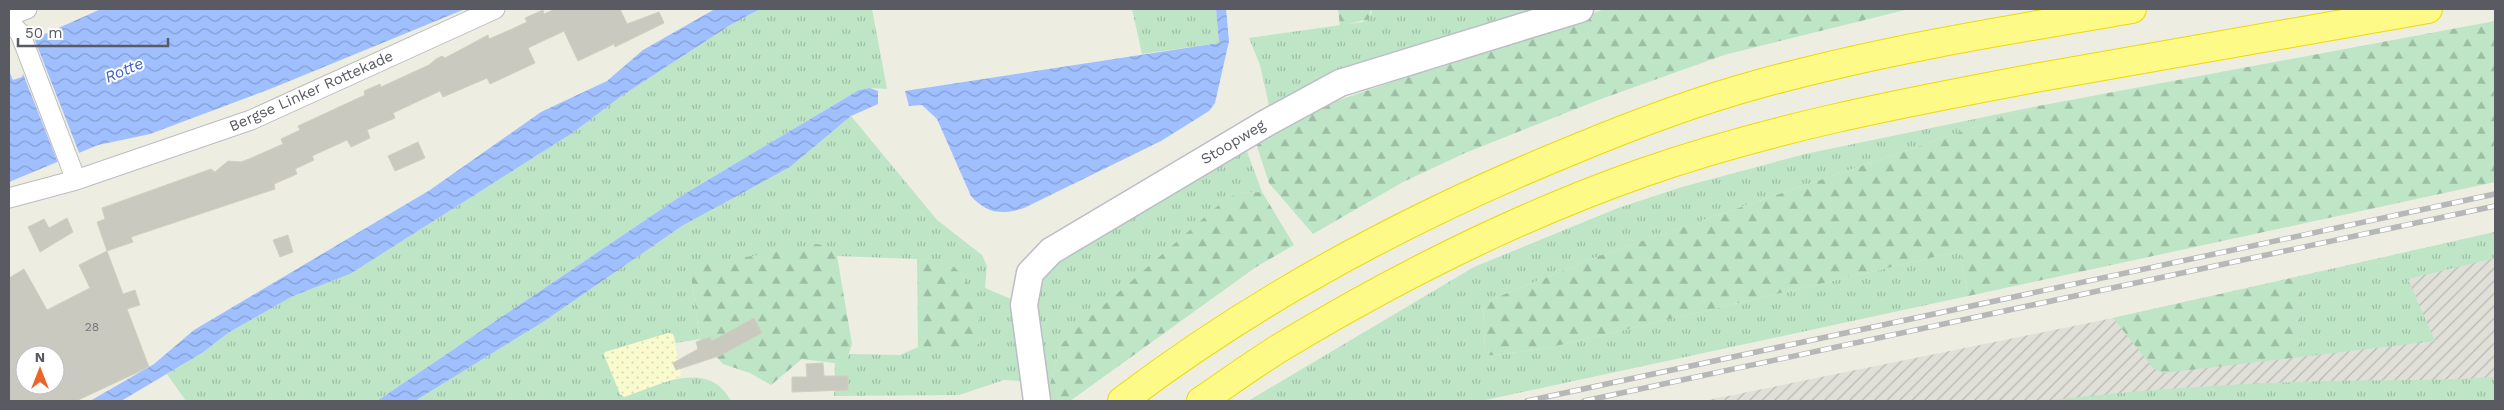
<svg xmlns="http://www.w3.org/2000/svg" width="2504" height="410" font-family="'Work Sans',sans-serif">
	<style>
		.industrial { fill: url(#industrial-furrows) }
		.grass { fill: url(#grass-tufts) }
		.forest { fill: url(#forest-firs) }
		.sand { fill: url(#sand-dots) }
		.water { fill: url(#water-waves) }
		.pier { fill: #edede1 }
		.building { fill: #cac9c0; stroke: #d1d0bf; fill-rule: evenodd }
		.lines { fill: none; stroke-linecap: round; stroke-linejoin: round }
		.street-casing { stroke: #bcbdc3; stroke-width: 21 }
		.secondary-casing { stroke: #bcbdc5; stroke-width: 29 }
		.highway-casing { stroke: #eed900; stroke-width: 30 }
		.street { stroke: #fff; stroke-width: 19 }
		.secondary { stroke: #fff; stroke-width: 26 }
		.highway { stroke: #fefa87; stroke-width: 28 }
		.rail-casing { stroke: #b6b7b7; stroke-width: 5.5 }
		.rail { stroke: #fff; stroke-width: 4; stroke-dasharray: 11; stroke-linecap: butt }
		.labels { text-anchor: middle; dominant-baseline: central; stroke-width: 4; stroke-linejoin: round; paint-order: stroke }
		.number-label { font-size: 12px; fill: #76767a }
		.street-label { font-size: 15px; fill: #5a5b62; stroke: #fff }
		.water-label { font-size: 16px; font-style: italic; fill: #4063c3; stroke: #fff }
	</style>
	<defs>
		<pattern id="industrial-furrows" width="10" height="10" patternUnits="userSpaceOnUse" patternTransform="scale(1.25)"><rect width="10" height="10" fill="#e0e0d9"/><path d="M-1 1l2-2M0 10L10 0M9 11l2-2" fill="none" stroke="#b9b9b3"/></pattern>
		<pattern id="grass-tufts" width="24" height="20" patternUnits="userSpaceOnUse" patternTransform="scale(1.25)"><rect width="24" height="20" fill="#bde5c6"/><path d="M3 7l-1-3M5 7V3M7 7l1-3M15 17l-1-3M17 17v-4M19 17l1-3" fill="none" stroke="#9dbda4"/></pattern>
		<pattern id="forest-firs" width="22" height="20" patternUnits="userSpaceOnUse" patternTransform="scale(1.25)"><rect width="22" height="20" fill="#bde5c6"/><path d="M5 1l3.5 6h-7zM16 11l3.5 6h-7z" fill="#9dbda4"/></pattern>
		<pattern id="sand-dots" width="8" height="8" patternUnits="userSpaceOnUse" patternTransform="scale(1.25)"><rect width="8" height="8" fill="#fafacf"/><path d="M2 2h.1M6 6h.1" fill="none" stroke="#d9d9b4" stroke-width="1.8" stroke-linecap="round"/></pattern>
		<pattern id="water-waves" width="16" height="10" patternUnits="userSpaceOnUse" patternTransform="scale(1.25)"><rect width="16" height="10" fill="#9fbfff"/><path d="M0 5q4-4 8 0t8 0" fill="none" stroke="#859ed2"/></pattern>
	</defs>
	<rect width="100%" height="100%" fill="#edede1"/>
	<path class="industrial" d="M2495 232V401H1703L2113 318Z"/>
	<path class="grass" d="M760 9H872L887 89 870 88 859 90 681 196 377 401H186L167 374 202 353 228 333 293 296 350 274 574 132 620 97 732 24Z
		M1132 9H1216L1219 43 1142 54Z
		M1371 9H1552L1270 110 1260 65 1249 38 1363 22 1372 13Z
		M2033 107 1604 254 1483 303 1485 356 1543 349 1960 251 1968 296 1481 401H1248L1474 267 1618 208 1682 187 1805 154Z
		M851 116 937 220 982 255 987 266 985 288 1011 299 1022 381 1004 380 959 395 834 396 835 363 842 364 849 354 900 355 918 347 923 352 943 260 837 256 830 247 691 277 700 339 676 343 673 334 624 397C658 385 708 358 731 401H415L543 322 682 226 790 167Z
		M1245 146 1262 192 1237 193 1061 345 1048 392C1042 355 1027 308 1044 272Z
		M2495 232V258L2408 279 2435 341 2300 357 2301 276Z
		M2495 377V401H2045C2128 391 2212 385 2295 382 2362 379 2428 382 2495 377Z"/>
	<path class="forest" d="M1338 9H1371L1369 19 1340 26Z
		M1605 9H1909L1724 55 1601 99 1465 153 1403 182 1313 234 1269 183 1255 140 1316 108Z
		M2495 21V182L1968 296 1960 251 1543 349 1485 356 1483 303 1604 254 2033 107Z
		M1262 192 1294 245 1256 267 1070 401H1052L1048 392 1061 345 1073 332 1220 204 1237 193Z
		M817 244 830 247 837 256 852 344 847 359 842 364 802 359 771 385 750 373 723 364 700 339 691 277 703 265Z
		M917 259C924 260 937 258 944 261 974 276 983 313 979 343L970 351 923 352 918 347Z
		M2301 276 2300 357 2163 373 2153 368 2113 318Z"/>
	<path class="sand" d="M668 333 673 334 681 374 679 377 624 397 620 394 604 355 605 352Z"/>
	<path class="water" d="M101 9H465L275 87 150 134 98 145 9 182V71L13 80 22 77 36 38Z
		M715 9H760L732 24 620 97 574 132 350 274 293 296 228 333 202 353 121 401H90L154 364 194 330 430 190 541 112 607 81 643 50Z
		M1216 9H1226L1229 41 1215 103 1209 111 1161 141 1024 208C1002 215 987 214 971 196L937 119 922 105 909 106 905 91 1219 43Z
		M870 88 878 91V104L851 116 790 167 682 226 543 322 415 401H377L681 196 859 90Z"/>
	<path class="pier" d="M34 38 80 155 58 163 22 71Z"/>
	<path class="building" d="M555 9H620L627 24 659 12 664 23 615 47 614 44 578 61 564 31 528 48 535 63 490 84 487 78 443 97 440 91 393 113 395 118 367 130 370 138 351 147 347 140 312 156 314 160 295 169 297 174 274 184 275 189 131 237 133 242 107 251 97 222 105 219 102 208 211 169 215 172 228 161 241 162 249 159 283 144 281 139 300 130 298 126 365 95 364 91 380 84 381 87 429 65 436 59 442 56 445 58 488 35 489 39 512 29 527 22 525 18 543 10 544 14Z
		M418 142 425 158 395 171 388 156Z
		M67 218 73 232 40 252 28 227 44 219 49 228Z
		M288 235 293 252 280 257 273 240Z
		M107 251 123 294 135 290 140 305 127 309 149 367 76 401H9V278L24 269 47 310 90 288 79 265ZM25 355H55V385H25Z
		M754 318 762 333 719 356 676 370 673 363 698 349 696 342 710 337 712 341Z
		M823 363 824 376H848V390L792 392V377H807L806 364Z"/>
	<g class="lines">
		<g class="street-casing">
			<path id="street" d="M9 16 27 9
				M9 22 20 33 76 180
				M9 198 76 180 251 120 495 9"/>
		</g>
		<g class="secondary-casing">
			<path id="secondary" d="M1037 401 1024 305 1030 273 1051 251 1268 122 1340 83 1580 9"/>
		</g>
		<g class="highway-casing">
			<path id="highway" d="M1122 401C1259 297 1413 215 1573 150 1633 125 1696 101 1759 84 1882 50 2007 30 2132 9
				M1201 401C1228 383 1255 363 1283 346 1396 278 1517 217 1642 173 1770 128 1902 103 2035 78 2166 54 2297 31 2428 9"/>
		</g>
		<use href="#street" class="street"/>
		<use href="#secondary" class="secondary"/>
		<use href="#highway" class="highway"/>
		<g class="rail-casing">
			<path id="rail" d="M1527 401 2495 194
				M1584 401 2495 206"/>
		</g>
		<use href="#rail" class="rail"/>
	</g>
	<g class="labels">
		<g class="number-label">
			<text x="92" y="327">28</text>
		</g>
		<g class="street-label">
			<text transform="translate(311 91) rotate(-24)">Bergse Linker Rottekade</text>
			<text transform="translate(1233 142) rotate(-31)">Stoopweg</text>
		</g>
		<g class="water-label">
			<text transform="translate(124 70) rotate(-23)">Rotte</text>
		</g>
	</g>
	<rect width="2504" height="410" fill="none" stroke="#5a5b62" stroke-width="20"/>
	<g transform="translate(40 370)"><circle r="24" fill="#ffffff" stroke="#bdbdc0"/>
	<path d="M0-4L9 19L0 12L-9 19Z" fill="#eb6429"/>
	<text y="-8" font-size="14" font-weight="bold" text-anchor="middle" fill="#5a5b62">N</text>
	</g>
	<path d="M18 38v8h150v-8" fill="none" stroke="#5a5b62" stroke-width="2.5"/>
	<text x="25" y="38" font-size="15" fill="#5a5b62" stroke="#ffffff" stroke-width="4" paint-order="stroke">50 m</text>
</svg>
